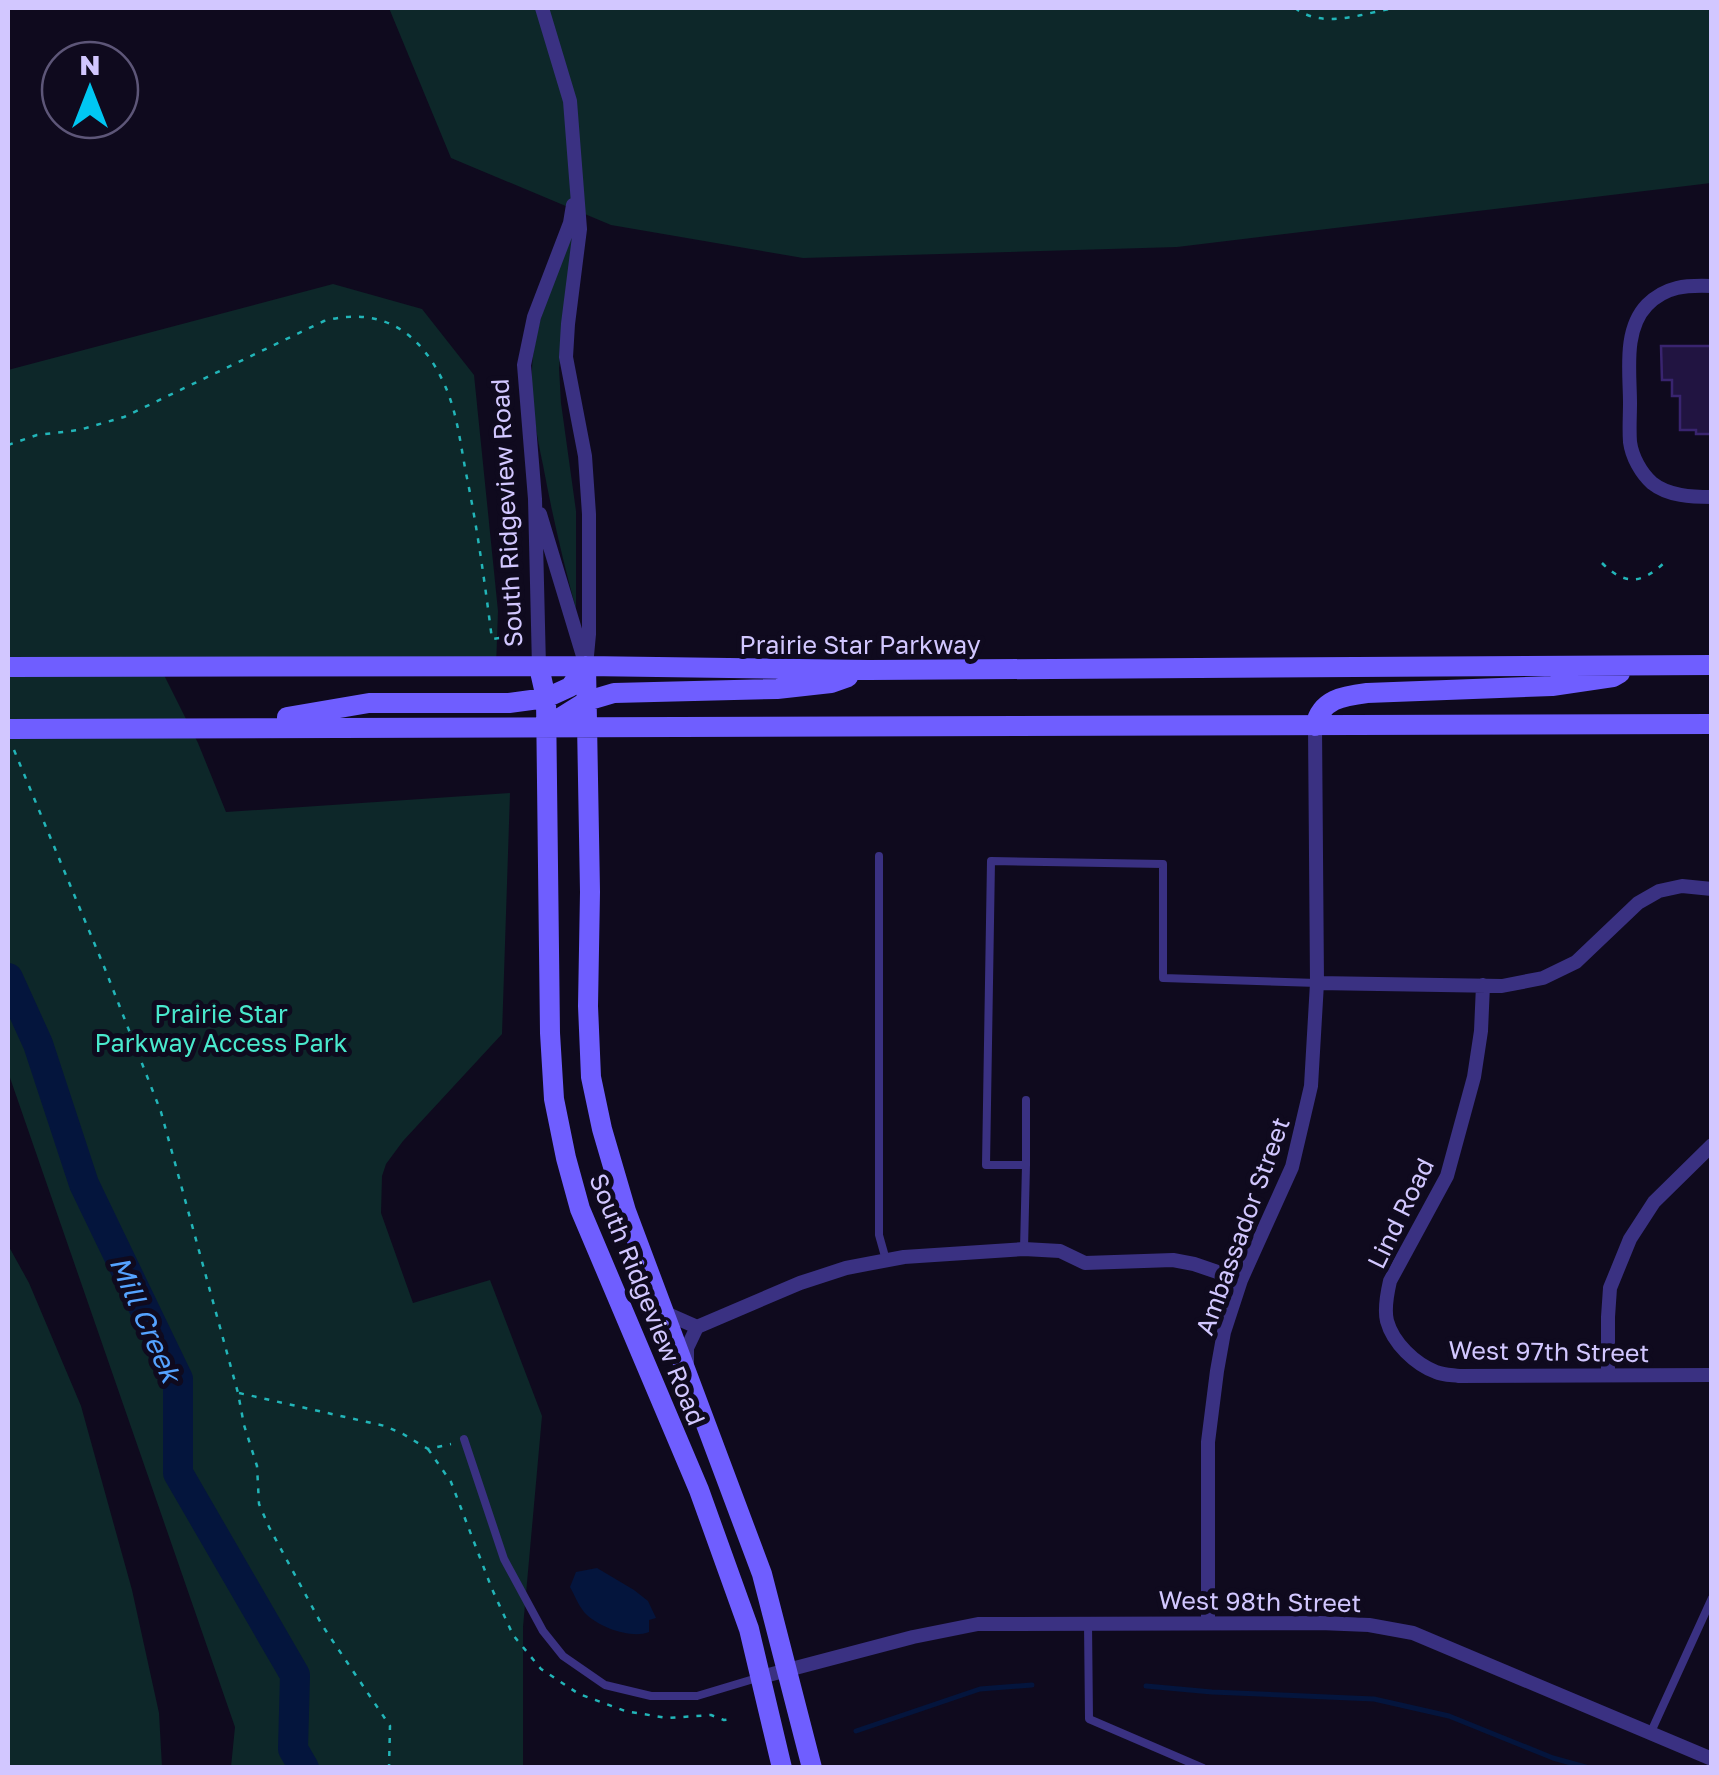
<svg xmlns="http://www.w3.org/2000/svg" width="1719" height="1775" font-family="'Golos Text',sans-serif">
	<style>
		.green { fill: #0d2729 }
		.water { fill: #04153d }
		.lines { fill: none; stroke-linecap: round; stroke-linejoin: round }
		.stream { stroke: #04153d; stroke-width: 5 }
		.river { stroke: #04153d; stroke-width: 30 }
		.building { fill: #211441; stroke: #39246f; stroke-width: 2.5 }
		.path { stroke: #22b5b8; stroke-width: 2.5; stroke-dasharray: 5 8; stroke-linecap: butt }
		.lane { stroke: #3a3182; stroke-width: 8 }
		.street { stroke: #3a3182; stroke-width: 14 }
		.secondary { stroke: #6f5eff; stroke-width: 20 }
		.labels { text-anchor: middle; dominant-baseline: central; stroke-width: 10; stroke-linejoin: round; paint-order: stroke }
		.street-label { font-size: 25px; fill: #d2c7ff; stroke: #0f0a1e }
		.park-label { font-size: 25px; fill: #49e9cd; stroke: #0f0a1e }
		.water-label { font-size: 28px; font-style: italic; fill: #55a3ff; stroke: #0f0a1e }
	</style>
	<rect width="100%" height="100%" fill="#0f0a1e"/>
	<path class="green" d="M389 8H1711V183L1177 247 803 258 611 225 451 158Z
		M568 238H573L559 368 561 403 576 511V609C563 561 552 514 543 465 535 427 528 388 534 349 540 312 556 274 568 238Z
		M333 284 422 309 474 375 498 611 496 667H160L198 743 226 812 510 793 502 1034 403 1141 386 1164 382 1176 381 1213 413 1303 490 1280 542 1416 523 1627V1767H231L235 1727 8 1072V370Z
		M8 1245 29 1283 81 1406 132 1590 159 1713 162 1767H8Z"/>
	<path class="water" d="M597 1568 634 1590 648 1601 656 1618 649 1620V1632C632 1639 601 1628 587 1615 580 1609 575 1596 570 1587L576 1572Z"/>
	<g class="lines">
		<path class="stream" d="M1146 1686 1212 1692 1374 1699 1449 1716 1553 1758 1589 1768
			M856 1731 980 1689 1032 1685"/>
		<path class="river" d="M8 978 38 1044 84 1184 178 1379V1473L295 1675 293 1749 304 1768"/>
	</g>
	<path class="building" d="M1661 346H1712V434H1696V430H1680V396H1672V380H1662Z"/>
	<g class="lines">
		<path class="path" d="M1295 8C1324 30 1363 13 1395 8
			M8 445 37 435 79 430 124 417 324 321C383 305 423 334 446 388 458 416 461 449 467 478 478 532 485 585 492 639L521 635
			M1602 563C1625 586 1642 584 1665 562
			M14 750 105 969 161 1112 238 1393 244 1425 257 1466 259 1504 269 1527 322 1625 390 1726 389 1768
			M239 1393 385 1426 403 1434 428 1449 451 1444
			M428 1449 451 1482 492 1589 513 1635 541 1669 579 1694 625 1711 667 1718 711 1715 724 1720 734 1719"/>
		<path class="lane" d="M879 856V1235L886 1260
			M1026 1165V1100
			M1024 1249 1026 1165H986L991 861 1163 864V978L1317 983
			M464 1439 504 1559 543 1631 563 1656 605 1685 651 1696H697L757 1678
			M1088 1623 1089 1719 1203 1768
			M1650 1734 1712 1598"/>
		<path class="street" d="M542 8 570 101 580 229 568 324 566 357 585 456 589 514V634L586 666
			M1712 286C1686 285 1666 286 1647 305 1623 330 1630 372 1630 403 1630 416 1629 429 1630 442 1632 457 1641 473 1652 483 1668 496 1692 497 1712 497
			M540 514 583 656
			M539 667 535 499 524 365 534 317 570 223 573 205
			M1317 983 1502 986 1543 978 1576 962 1638 903 1659 891 1682 886 1712 889
			M1483 985 1481 1031 1474 1077 1447 1176 1390 1281C1387 1294 1384 1309 1387 1321 1393 1343 1415 1364 1436 1372 1443 1375 1452 1375 1459 1376L1712 1375
			M663 1312 697 1327
			M687 1362V1348L697 1327 800 1283 846 1268 904 1257 1024 1249 1060 1251 1085 1263 1173 1260 1194 1264 1241 1280
			M1608 1375V1317L1610 1288 1630 1239 1654 1202 1712 1145
			M1208 1622V1442L1217 1371 1224 1332 1241 1280 1292 1167 1311 1086 1317 983 1315 726
			M761 1677 913 1637 978 1624 1320 1623 1369 1625 1413 1633 1712 1759"/>
		<path class="secondary" d="M586 666 590 892 588 1006 591 1077 602 1129 626 1211 762 1574 812 1768
			M8 667 586 666 869 670 1712 665
			M539 667 546 698 550 1033 554 1099 566 1158 580 1209 699 1490 749 1629 782 1768
			M287 717 369 703H509L546 698 570 687 586 666
			M547 726 587 701 614 693 777 689 831 683 848 677
			M1315 726C1321 699 1343 696 1367 693L1552 686 1613 677 1620 673
			M8 729 1712 724"/>
	</g>
	<g class="labels">
		<g class="street-label">
			<text transform="translate(506 513) rotate(-93)">South Ridgeview Road</text>
			<text x="860" y="644">Prairie Star Parkway</text>
			<text transform="translate(1400 1213) rotate(-64)">Lind Road</text>
			<text transform="translate(1242 1226) rotate(-70)">Ambassador Street</text>
			<text transform="translate(648 1299) rotate(68)">South Ridgeview Road</text>
			<text transform="translate(1549 1351) rotate(1)">West 97th Street</text>
			<text transform="translate(1260 1601) rotate(1)">West 98th Street</text>
		</g>
		<g class="park-label">
			<text x="221" y="1013">Prairie Star<tspan x="221" dy="29">Parkway Access Park</tspan></text>
		</g>
		<g class="water-label">
			<text transform="translate(146 1319) rotate(66)">Mill Creek</text>
		</g>
	</g>
	<rect width="1719" height="1775" fill="none" stroke="#d2c7ff" stroke-width="20"/>
	<g transform="translate(90 90)"><circle r="48" fill="#0f0a1e" stroke="#5d5678" stroke-width="2.5"/>
	<path d="M0-8L18 38L0 25L-18 38Z" fill="#00c7f2"/>
	<text y="-15" font-size="28" font-weight="bold" text-anchor="middle" fill="#d2c7ff">N</text>
	</g>
</svg>
